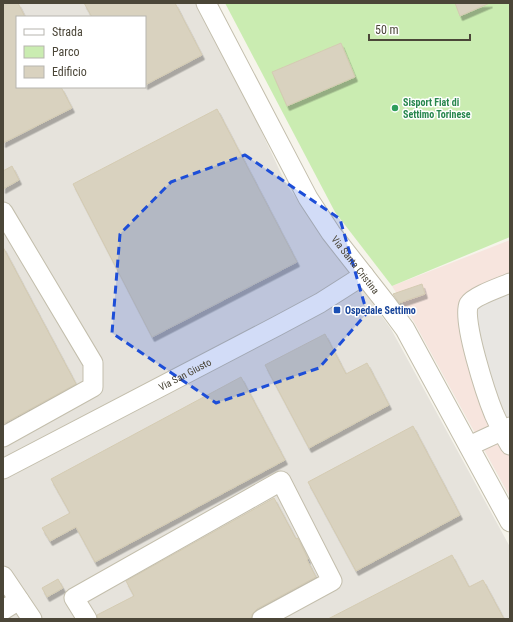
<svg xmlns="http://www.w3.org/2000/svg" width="513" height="622" font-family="'Roboto Condensed',sans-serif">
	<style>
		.industrial { fill: #e6e3dc; fill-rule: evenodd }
		.medical { fill: #f7e5de }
		.green { fill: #caecb1 }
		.parking { fill: #e8e6e2 }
		.building { fill: #d9d2bf; stroke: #d4cbb2; filter: url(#shadow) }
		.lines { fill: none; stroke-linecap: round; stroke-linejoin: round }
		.minor-casing { stroke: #c3beac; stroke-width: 21 }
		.minor { stroke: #fff; stroke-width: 19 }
		.marked { fill: #1d4ed8; fill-opacity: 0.2; stroke: #1d4ed8; stroke-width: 3; stroke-dasharray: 8 5; stroke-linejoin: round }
		.leisure-dot { fill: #2e9e5b; stroke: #fff; stroke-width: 1.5 }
		.transit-dot { fill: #1a4fb4; stroke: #fff; stroke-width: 1.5 }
		.labels { text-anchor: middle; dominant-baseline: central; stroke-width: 3; stroke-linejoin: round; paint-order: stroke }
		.leisure-label { font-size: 10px; font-weight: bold; fill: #27864d; stroke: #fff; text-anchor: start }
		.street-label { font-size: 10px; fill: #4b4638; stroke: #fff }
		.transit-label { font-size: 10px; font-weight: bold; fill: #164399; stroke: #fff; text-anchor: start }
	</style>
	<defs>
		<filter id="shadow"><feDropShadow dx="2.5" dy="4.5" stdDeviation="0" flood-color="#0004"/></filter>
	</defs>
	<rect width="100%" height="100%" fill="#f6f4eb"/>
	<path class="industrial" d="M3 3H201L286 184 391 329 510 547V619H3ZM17 17H145V87H17Z"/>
	<path class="medical" d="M510 240V497L413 320 392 286Z"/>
	<path class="green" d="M225 3H510V237L392 286 335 212Z"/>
	<path class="parking" d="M510 277V455L487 413 468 297Z"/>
	<path class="building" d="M3 3H18L25 17H17V87H61L72 108 3 143Z
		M84 3H175L202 55 145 85V17H92Z
		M455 3H490L460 16Z
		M341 43 355 77 287 106 272 72Z
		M217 109 297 262 152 337 73 184Z
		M12 166 19 180 3 189V171Z
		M3 247 76 384 3 424Z
		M422 284 425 294 399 303 393 294Z
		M325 334 346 374 367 363 389 405 309 448 265 365Z
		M241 377 285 460 95 562 76 527 50 541 42 528 70 513 51 479Z
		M413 426 460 515 356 571 308 482Z
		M274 498 296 539 298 538 308 559 307 560 316 577 257 609 252 614 251 619H98L97 615 134 596 126 581Z
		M452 555 469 587 483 580 504 619H328Z
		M58 579 63 588 47 597 42 588Z"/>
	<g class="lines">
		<g class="minor-casing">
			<g id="minor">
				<path id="s1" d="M206 3 308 198 331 233 385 302 405 329 510 522"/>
				<path d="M3 212 93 363V387L3 437"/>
				<path d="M510 283C501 287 474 296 469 304 461 319 487 397 494 414 499 425 504 435 510 445"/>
				<path d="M469 446 510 427"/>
				<path id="s2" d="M3 469 277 326 320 303 364 275"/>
				<path d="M3 576 32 619"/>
				<path d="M3 610 19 600"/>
				<path d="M87 619 74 598 281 481 332 581 262 619"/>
			</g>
		</g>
		<use href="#minor" class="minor"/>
	</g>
	<path class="marked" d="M245 155 340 219 367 313 319 368 216 403 112 333 120 234 171 182Z"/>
	<circle class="leisure-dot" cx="395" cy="108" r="4"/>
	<rect class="transit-dot" x="333" y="306" width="8" height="8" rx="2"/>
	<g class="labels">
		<g class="leisure-label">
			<text x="403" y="102">Sisport Fiat di<tspan x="403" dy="12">Settimo Torinese</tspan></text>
		</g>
		<g class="street-label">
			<text stroke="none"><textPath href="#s1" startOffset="302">Via Santa Cristina</textPath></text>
			<text stroke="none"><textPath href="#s2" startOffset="205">Via San Giusto</textPath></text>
		</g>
		<g class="transit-label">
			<text x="345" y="310">Ospedale Settimo</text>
		</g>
	</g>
	<rect width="513" height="622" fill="none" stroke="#4b4638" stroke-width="8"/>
	<rect x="16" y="16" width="130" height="72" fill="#ffffff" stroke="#b7b5af"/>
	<rect x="24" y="29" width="20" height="6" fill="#ffffff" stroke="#b7b5af"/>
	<text x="52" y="36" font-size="12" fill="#4b4638">Strada</text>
	<rect x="24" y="46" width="20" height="12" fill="#caecb1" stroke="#b7b5af"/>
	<text x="52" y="56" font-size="12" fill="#4b4638">Parco</text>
	<rect x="24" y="66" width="20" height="12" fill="#d9d2bf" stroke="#b7b5af"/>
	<text x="52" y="76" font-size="12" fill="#4b4638">Edificio</text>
	<path d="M369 34v6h101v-6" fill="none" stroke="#4b4638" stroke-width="2"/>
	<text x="375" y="34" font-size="12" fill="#4b4638" stroke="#ffffff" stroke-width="3" paint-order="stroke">50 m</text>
</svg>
